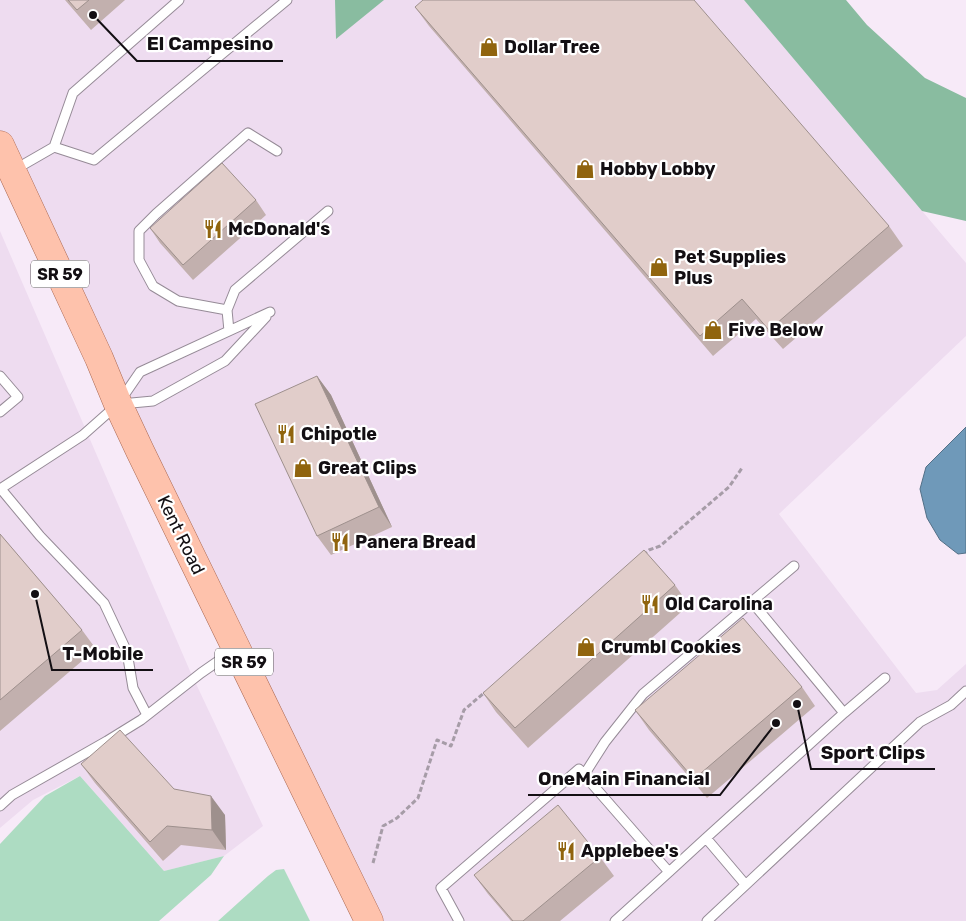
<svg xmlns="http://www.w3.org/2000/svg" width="966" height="921" font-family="Rubik,sans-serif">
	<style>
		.built { fill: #eedcf0 }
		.green { fill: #addcc2 }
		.forest { fill: #89bca0 }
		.water { fill: #6f99b9; stroke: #537087 }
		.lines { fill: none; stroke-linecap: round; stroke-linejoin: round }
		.lane-casing { stroke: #968b97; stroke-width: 11 }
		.primary-casing { stroke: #ab6953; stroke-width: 29 }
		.path { stroke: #a69ca7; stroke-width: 3; stroke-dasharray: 5 2.5; stroke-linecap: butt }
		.lane { stroke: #fff; stroke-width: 9 }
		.primary { stroke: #fec2ac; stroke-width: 28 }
		.wall { fill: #c2b0ae }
		.shaded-wall { fill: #9e908d }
		.building { fill: #e1cdca; stroke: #9e908d }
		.labels { text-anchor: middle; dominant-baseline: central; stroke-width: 4.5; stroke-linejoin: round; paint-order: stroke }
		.shield { fill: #fff; stroke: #5a575a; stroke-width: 1 }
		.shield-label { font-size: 16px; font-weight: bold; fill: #130f13 }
		.poi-label { font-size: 18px; font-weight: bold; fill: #130f13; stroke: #fff; text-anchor: start }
		.street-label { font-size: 18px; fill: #130f13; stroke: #fff }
		.leader { fill: none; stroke: #130f13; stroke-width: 2 }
		.callout-dot { fill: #130f13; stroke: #fff; stroke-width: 2 }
		.callout-label { font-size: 19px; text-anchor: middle; font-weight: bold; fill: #130f13; stroke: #fff; stroke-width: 4.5; stroke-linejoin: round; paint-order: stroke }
	</style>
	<rect width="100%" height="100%" fill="#f7eaf8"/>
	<path class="built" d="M0 0H744L966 263V336L779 514 916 693 937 690 966 664V921H376L0 135Z
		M0 231 190 671 263 826 224 856 164 871 80 776 33 800 0 828Z"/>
	<path class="green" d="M80 776 164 871 224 856 211 875 159 921H0V844L45 796Z
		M284 869 310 921H218L268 876 276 870Z"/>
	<path class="forest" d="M335 0H384L336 39Z
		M744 0H846L867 25 925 78 966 98V221L922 211Z"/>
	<path class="water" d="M966 427V553L958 554 940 540 927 518 920 489 926 467Z"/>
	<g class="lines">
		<g class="lane-casing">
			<path id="lane" d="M54 147 94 160 287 0
				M14 170 54 147 73 93 179 0
				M227 310 235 290 328 211
				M229 331 227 310 178 301 153 286 139 260V231L156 214 248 133 277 151
				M0 376 18 397 0 412
				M121 404 153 401 225 361 266 317
				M0 489 83 435 118 404 140 372 270 312
				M1 489 40 536 104 603 127 652 133 688 147 715
				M752 602 844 713
				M584 775 605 742 643 694 794 566
				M0 806 12 795 107 741 141 720 201 673 234 650
				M706 838 844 713 885 678
				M669 872 706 838 745 884
				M459 921 441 888 579 769 669 872 615 921
				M707 921 920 722 951 705 966 691"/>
		</g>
		<g class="primary-casing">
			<path id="primary" d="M0 145 99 358 118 404 140 451 369 921"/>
		</g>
		<path class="path" d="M643 555 649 550 660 546 729 487 742 468
			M373 863 383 826 397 818 418 798 437 740 451 746 464 710 485 692"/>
		<use href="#lane" class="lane"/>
		<use href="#primary" class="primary"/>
	</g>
	<path class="wall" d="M65 0H125L91 30Z
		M415 7 889 226 903 246 783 349 756 319 713 356 429 26Z
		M256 200 266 215 193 280 160 243 150 228Z
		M317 376 331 395 392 527 331 555 317 536Z
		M0 534 82 630 96 649 0 731Z
		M675 585 689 605 528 748 496 712 483 693Z
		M802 687 815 706 707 798 649 730 635 710Z
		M81 764 174 789 225 815 226 850 181 845 163 861 95 783Z
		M600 857 614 876 560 921H511L488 894 474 875Z"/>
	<path class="shaded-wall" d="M317 376 331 395 392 527 379 507Z
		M211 796 225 815 226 850 212 830Z"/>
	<path class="building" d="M68 0H89L77 10Z
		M423 0H694L889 226 769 330 742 299 700 336 415 7Z
		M222 163 256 200 183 265 150 228Z
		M317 376 379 507 317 536 255 404Z
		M0 534 82 630 0 700Z
		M644 550 675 585 515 728 483 693Z
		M743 618 802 687 694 779 635 710Z
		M120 730 174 789 211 796 212 830 167 826 150 842 81 764Z
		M558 805 600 857 523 921H513L474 875Z"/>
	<defs>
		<g id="shop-bare" transform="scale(1.5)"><path d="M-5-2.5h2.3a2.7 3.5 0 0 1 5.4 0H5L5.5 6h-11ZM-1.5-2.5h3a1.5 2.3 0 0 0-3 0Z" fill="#90640e" stroke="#fff" stroke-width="2.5" paint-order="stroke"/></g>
		<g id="restaurant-bare" transform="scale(1.5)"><path d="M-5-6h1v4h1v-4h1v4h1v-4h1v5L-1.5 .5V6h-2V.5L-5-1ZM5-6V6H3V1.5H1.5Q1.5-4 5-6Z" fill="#90640e" stroke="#fff" stroke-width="2.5" paint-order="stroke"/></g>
	</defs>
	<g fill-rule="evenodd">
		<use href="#shop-bare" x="489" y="47"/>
		<use href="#shop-bare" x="585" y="169"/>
		<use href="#restaurant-bare" x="213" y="229"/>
		<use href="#shop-bare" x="659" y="267"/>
		<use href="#shop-bare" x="713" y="330"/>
		<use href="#restaurant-bare" x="286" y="434"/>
		<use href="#shop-bare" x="303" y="468"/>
		<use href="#restaurant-bare" x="340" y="542"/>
		<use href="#restaurant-bare" x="650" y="604"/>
		<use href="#shop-bare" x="586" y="647"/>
		<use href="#restaurant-bare" x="566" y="851"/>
	</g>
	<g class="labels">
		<g class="shield">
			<rect x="31" y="260.5" width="58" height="27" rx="4"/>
			<rect x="215" y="648.5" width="58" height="27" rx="4"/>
		</g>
		<g class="shield-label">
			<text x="60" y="274">SR 59</text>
			<text x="244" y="662">SR 59</text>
		</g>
		<g class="poi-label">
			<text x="504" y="47">Dollar Tree</text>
			<text x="600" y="169">Hobby Lobby</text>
			<text x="228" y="229">McDonald's</text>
			<text x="674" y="257">Pet Supplies<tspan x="674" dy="21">Plus</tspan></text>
			<text x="728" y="330">Five Below</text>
			<text x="301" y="434">Chipotle</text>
			<text x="318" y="468">Great Clips</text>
			<text x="355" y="542">Panera Bread</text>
			<text x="665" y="604">Old Carolina</text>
			<text x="601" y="647">Crumbl Cookies</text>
			<text x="581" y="851">Applebee's</text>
		</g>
		<g class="street-label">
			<text transform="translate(181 535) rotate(64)">Kent Road</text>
		</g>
	</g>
	<path class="leader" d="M93 15L137 61H283M35 594L52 670H153M797 704L811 769H935M776 723L720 795H528"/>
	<g class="callout-dot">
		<circle cx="93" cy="15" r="5"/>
		<circle cx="35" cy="594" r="5"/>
		<circle cx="797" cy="704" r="5"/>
		<circle cx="776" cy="723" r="5"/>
	</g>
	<g class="callout-label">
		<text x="210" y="50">El Campesino</text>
		<text x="103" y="660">T-Mobile</text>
		<text x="873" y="759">Sport Clips</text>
		<text x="624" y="785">OneMain Financial</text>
	</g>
</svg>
